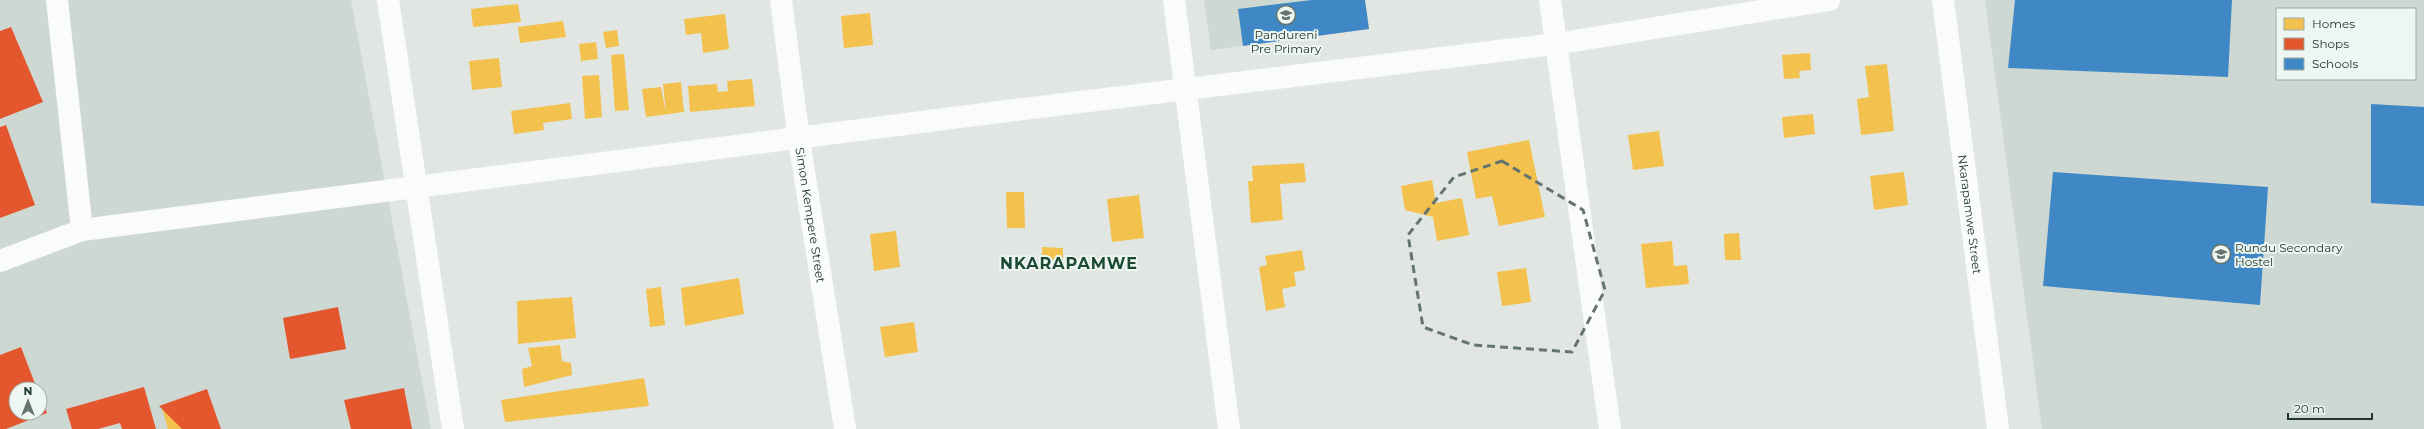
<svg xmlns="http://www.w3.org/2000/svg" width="2424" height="429" font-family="Montserrat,sans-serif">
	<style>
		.built { fill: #ced8d2; fill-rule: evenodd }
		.homes { fill: #f2c14e }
		.shops { fill: #e4572e }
		.schools { fill: #3f88c5 }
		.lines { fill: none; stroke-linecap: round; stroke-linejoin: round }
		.minor { stroke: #fafbfb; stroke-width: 22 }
		.marked { fill: none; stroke: #64756d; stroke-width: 3; stroke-dasharray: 8 5; stroke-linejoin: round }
		.labels { text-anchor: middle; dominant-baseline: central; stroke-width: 4; stroke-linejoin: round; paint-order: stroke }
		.poi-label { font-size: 12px; fill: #20382e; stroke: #eef6f1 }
		.street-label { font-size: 12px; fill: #20382e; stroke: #eef6f1 }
		.district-label { font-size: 16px; font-weight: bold; letter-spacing: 1px; fill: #1d4a37; stroke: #eef6f1 }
	</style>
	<rect width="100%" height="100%" fill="#e1e6e3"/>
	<path class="built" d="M0 0H351L431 429H0ZM16 389H40V413H16Z
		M1204 0H1365L1369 29 1211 50Z
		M1985 0H2424V429H2042ZM2277 9H2415V79H2277Z"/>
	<path class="homes" d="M518 4 521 22 473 27 471 9Z
		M870 13 873 45 844 48 841 16Z
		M725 14 729 49 703 53 701 33 686 35 684 19Z
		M563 21 566 37 520 43 518 27Z
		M617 30 619 46 606 48 603 32Z
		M596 42 598 59 581 61 579 44Z
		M1810 53 1811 70 1799 71 1800 78 1784 79 1782 55Z
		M624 54 629 110 615 111 611 55Z
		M499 58 502 87 472 90 469 61Z
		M1887 64 1894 131 1861 135 1857 99 1869 97 1865 66Z
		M599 75 602 117 585 119 582 76Z
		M752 79 755 106 690 112 688 86 717 84 718 92 728 91 727 81Z
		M681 82 684 112 646 117 642 89 661 87 666 113 663 84Z
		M570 103 572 119 543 123 544 130 514 134 511 111Z
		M1813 114 1815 134 1784 138 1782 117Z
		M1659 131 1664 166 1633 170 1628 135Z
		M1529 140 1545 217 1499 226 1492 196 1476 199 1467 152Z
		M1304 163 1306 182 1280 184 1283 220 1251 223 1248 181H1253L1252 166Z
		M1904 172 1908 205 1874 210 1870 176Z
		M1432 180 1436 203 1462 198 1469 235 1437 241 1433 217 1405 210 1401 186Z
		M1006 192H1024L1025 228H1007Z
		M1139 195 1144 238 1112 242 1107 199Z
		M896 231 900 267 874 271 870 234Z
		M1739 233 1741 260H1725L1724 234Z
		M1672 241 1674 266 1687 265 1689 284 1646 288 1641 244Z
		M1042 247 1063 248V260L1042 259Z
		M1302 250 1305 270 1294 272 1296 286 1282 289 1285 307 1266 311 1259 267 1267 265 1265 256Z
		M1526 268 1531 302 1502 306 1497 272Z
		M739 278 744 314 685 326 681 288Z
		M661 287 665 325 650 327 646 289Z
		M572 297 576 338 518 344 517 301Z
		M914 322 918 352 885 357 880 327Z
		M560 345 562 361 571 363 572 375 524 387 522 369 532 366 528 348Z
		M644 378 649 406 505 422 501 400Z
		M162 408 182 429H168Z"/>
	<path class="shops" d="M11 27 43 102 0 119V31Z
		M6 125 35 205 0 218V127Z
		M338 307 346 349 290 359 283 318Z
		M21 347 37 389H16V413H40V396L47 413 6 429H0V355Z
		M144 387 156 429H122L120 423 98 429H72L66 409Z
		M404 388 412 429H351L344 400Z
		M207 389 221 429H182L159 406Z"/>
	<path class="schools" d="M1312 0H1365L1369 29 1243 46 1238 9Z
		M2015 0H2232L2228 77 2008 68Z
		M2371 104 2424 107V206L2371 203Z
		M2053 172 2268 187 2260 305 2043 286Z"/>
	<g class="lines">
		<g class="minor">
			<path d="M57 0 82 230"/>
			<path d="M388 0 453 429"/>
			<path id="s1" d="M781 0 799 140 845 429"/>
			<path d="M1174 0 1229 429"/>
			<path d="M1550 0 1610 429"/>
			<path id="s2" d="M1943 0 1998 429"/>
			<path d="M0 261 82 230 999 112 1555 44 1829 0"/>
		</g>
	</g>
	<path class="marked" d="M1502 161 1583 210 1605 290 1572 352 1473 345 1423 327 1408 235 1454 177Z"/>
	<defs>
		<g id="school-ring" transform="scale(1)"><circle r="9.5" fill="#eef6f1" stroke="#64756d" stroke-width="1.5"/><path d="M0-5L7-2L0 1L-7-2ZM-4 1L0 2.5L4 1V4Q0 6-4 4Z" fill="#64756d"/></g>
	</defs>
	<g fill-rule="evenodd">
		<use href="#school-ring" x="1286" y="15"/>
		<use href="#school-ring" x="2221" y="254"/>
	</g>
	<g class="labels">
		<g class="poi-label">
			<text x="1286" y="34">Pandureni<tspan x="1286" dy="14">Pre Primary</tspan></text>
			<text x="2235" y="247" text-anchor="start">Rundu Secondary<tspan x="2235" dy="14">Hostel</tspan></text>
		</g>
		<g class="street-label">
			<text stroke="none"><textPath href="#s2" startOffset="216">Nkarapamwe Street</textPath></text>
			<text stroke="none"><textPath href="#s1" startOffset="217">Simon Kempere Street</textPath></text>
		</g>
		<g class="district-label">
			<text x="1069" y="263">NKARAPAMWE</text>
		</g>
	</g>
	<rect x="2276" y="8" width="140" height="72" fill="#eef6f1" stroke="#9caaa3"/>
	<rect x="2284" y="18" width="20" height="12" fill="#f2c14e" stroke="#9caaa3"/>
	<text x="2312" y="28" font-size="12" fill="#20382e">Homes</text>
	<rect x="2284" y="38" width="20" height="12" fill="#e4572e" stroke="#9caaa3"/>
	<text x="2312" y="48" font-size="12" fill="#20382e">Shops</text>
	<rect x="2284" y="58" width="20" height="12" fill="#3f88c5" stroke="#9caaa3"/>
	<text x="2312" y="68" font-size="12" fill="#20382e">Schools</text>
	<g transform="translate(28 401)"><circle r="19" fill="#eef6f1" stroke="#9caaa3"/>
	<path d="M0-3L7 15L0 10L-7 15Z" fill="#64756d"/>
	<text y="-6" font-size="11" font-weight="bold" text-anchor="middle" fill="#20382e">N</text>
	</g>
	<path d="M2288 413v6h84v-6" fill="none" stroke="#20382e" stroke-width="2"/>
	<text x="2294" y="413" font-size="12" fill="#20382e" stroke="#eef6f1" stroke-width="3" paint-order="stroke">20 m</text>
</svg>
